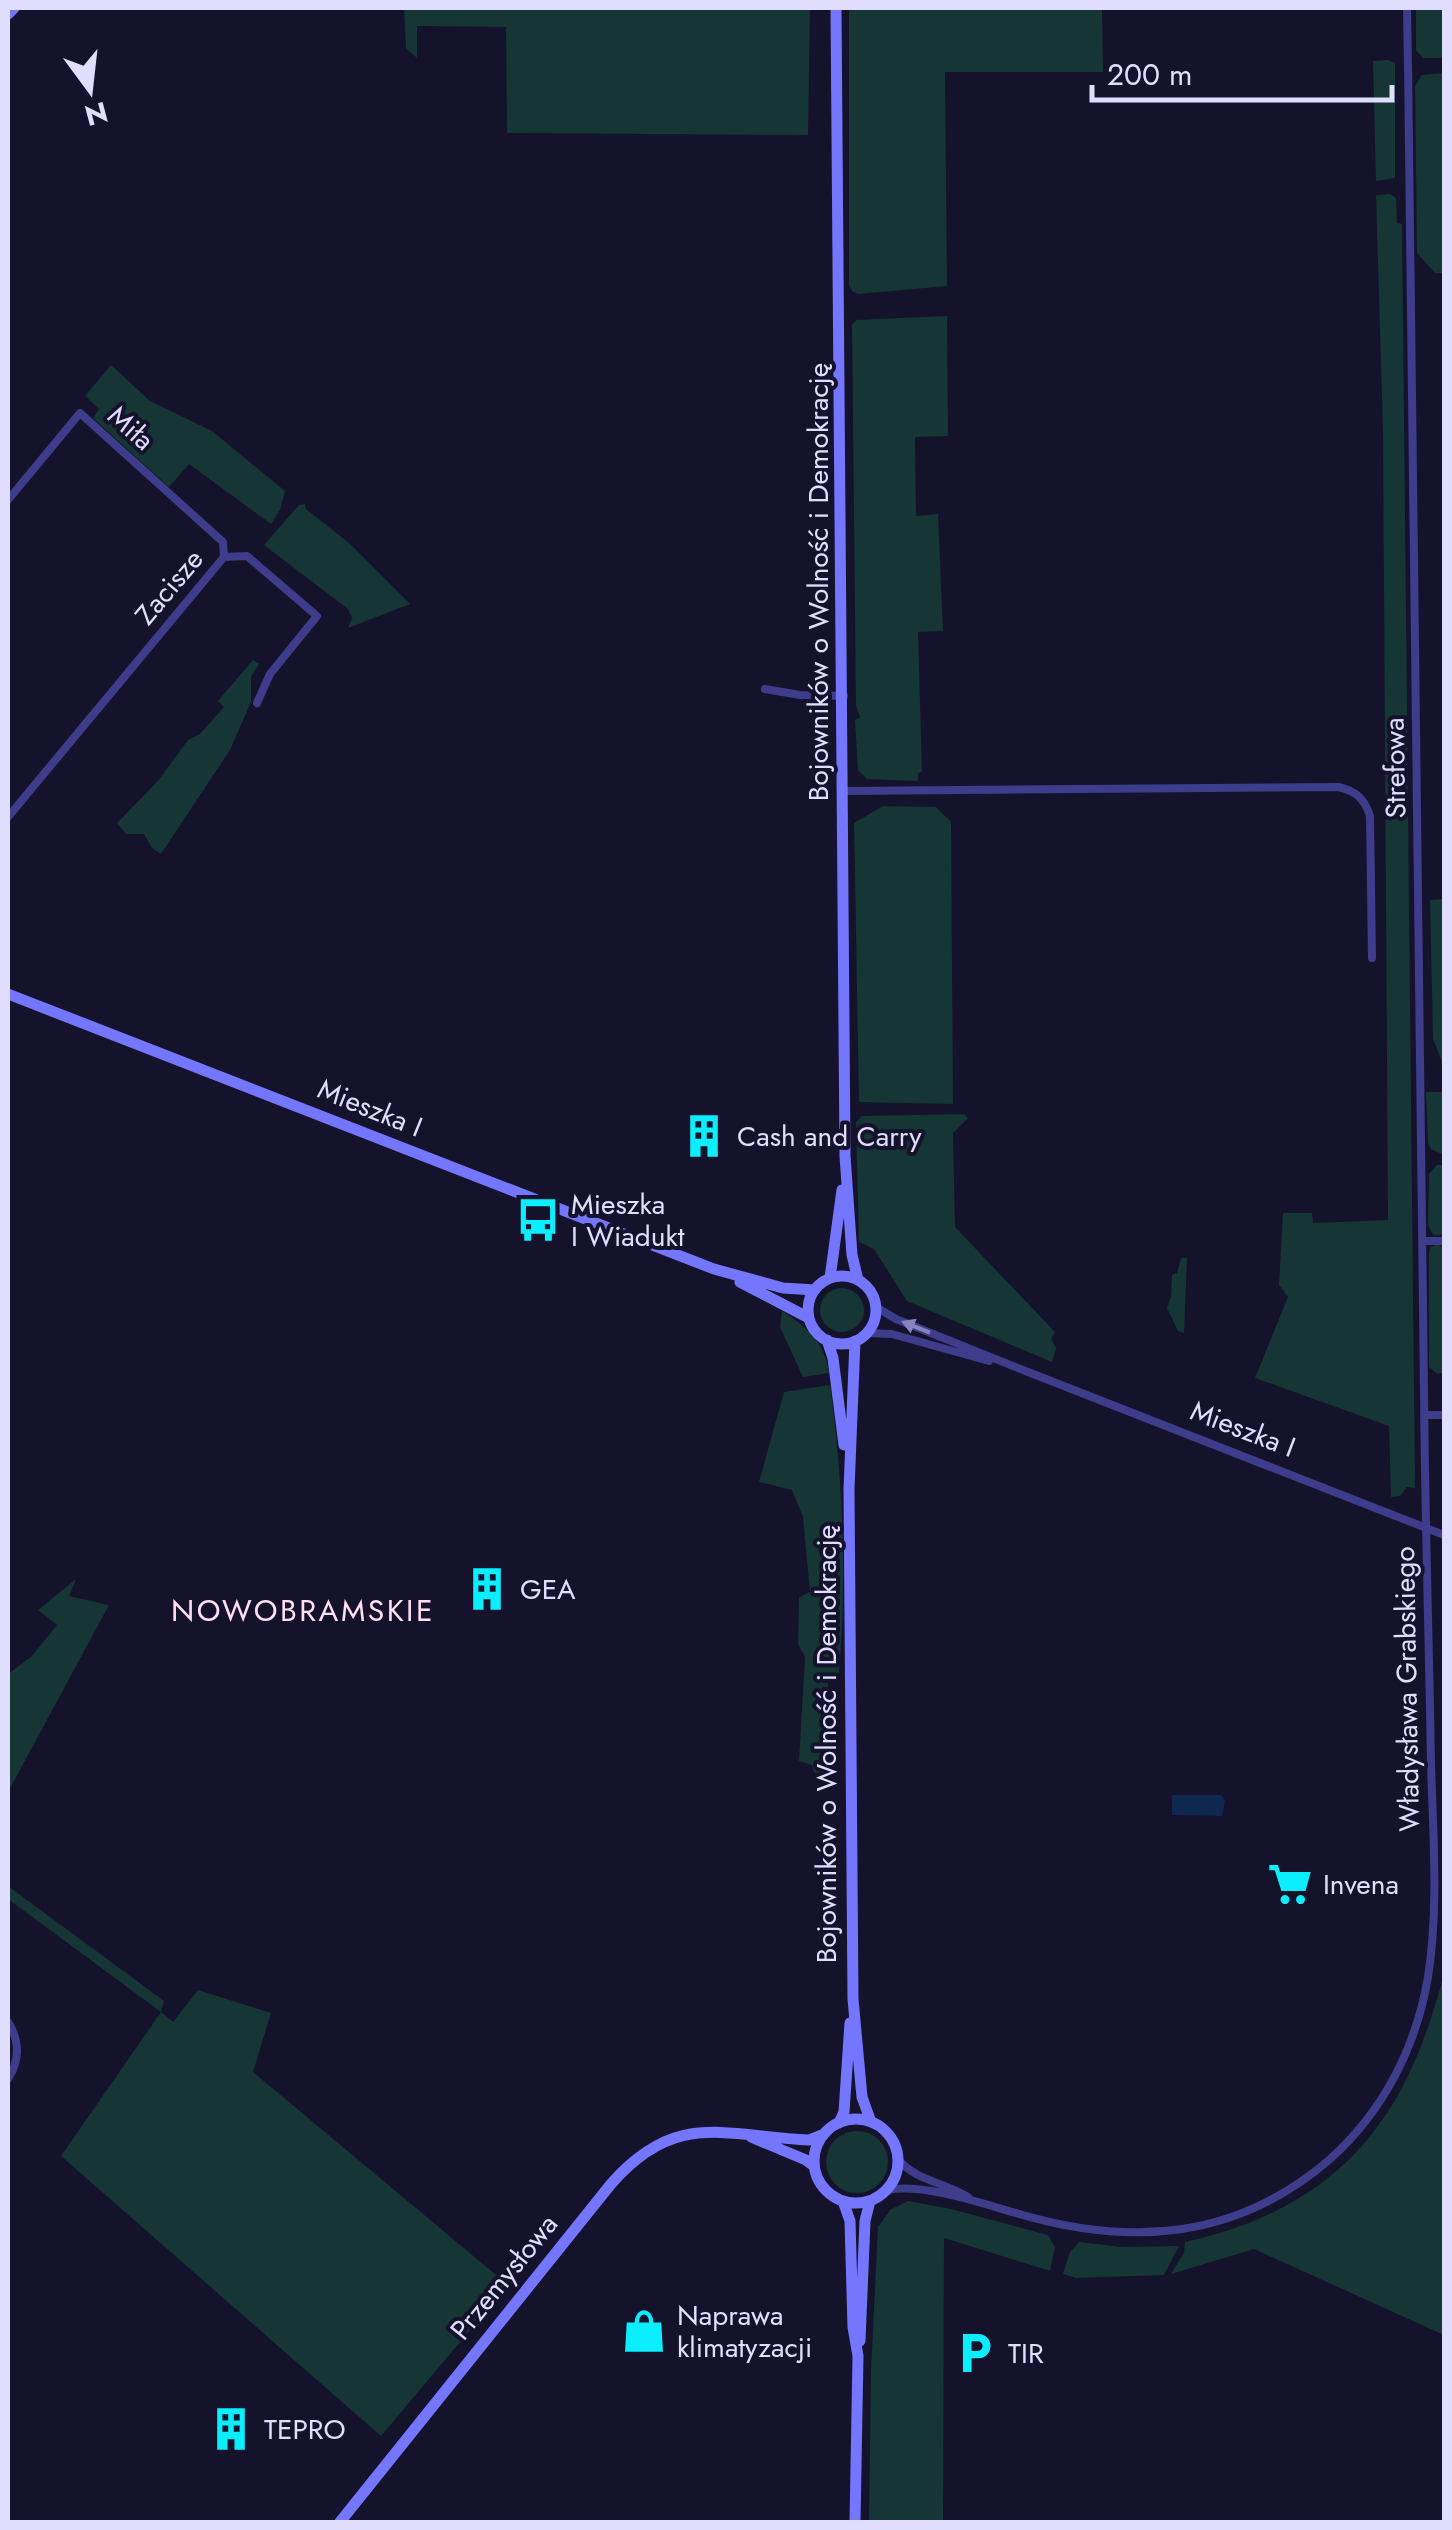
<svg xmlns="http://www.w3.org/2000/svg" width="1452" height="2530" font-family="Jost,sans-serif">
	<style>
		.green { fill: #153634 }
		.water { fill: #0e284f }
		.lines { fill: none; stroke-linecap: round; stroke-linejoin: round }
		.street { stroke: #3d3d8b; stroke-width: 8 }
		.secondary { stroke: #7576fe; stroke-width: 11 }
		.oneway { fill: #8685bf }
		.labels { text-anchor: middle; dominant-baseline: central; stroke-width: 8; stroke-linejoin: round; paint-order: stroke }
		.street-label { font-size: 28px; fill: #e0ddff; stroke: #15122c }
		.poi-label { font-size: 28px; fill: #e0ddff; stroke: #15122c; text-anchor: start }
		.neighbourhood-label { font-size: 30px; letter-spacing: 2.5px; fill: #ffdff4; stroke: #15122c }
	</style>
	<rect width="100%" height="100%" fill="#15122c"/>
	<path class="green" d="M404 8H810L808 135 507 133 506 27 417 26V58L406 48Z
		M849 8H1102L1103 72H945L947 286 858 294 852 291 849 285Z
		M1416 8H1444V58H1423L1416 50Z
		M1388 60 1395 63V178L1376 181 1373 61Z
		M1444 73V273H1435L1417 253 1415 86 1422 75Z
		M1390 194 1396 198 1397 223 1402 224 1415 1488 1407 1487 1400 1496 1391 1497 1389 1426 1255 1378 1288 1297 1279 1285 1283 1213H1312L1313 1223 1388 1220 1383 431 1376 195Z
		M947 316 948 436 915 437 916 516 938 514 943 631 918 632 922 772 918 773V781L867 779 858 770 855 720 860 717 856 705 852 325 856 320Z
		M111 365 150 401 212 431 285 491 280 510 271 524 189 464 169 487 93 418 99 409 85 396Z
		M305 504 306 509 349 543 410 604 348 628 352 618 348 609 264 545 299 505Z
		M253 660 259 664 251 677V702L230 750 161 854 152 848 144 834H126L117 823 157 782 188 740 200 734 224 707 218 701Z
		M883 806 936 807 951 822 953 1104 859 1102 854 823Z
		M1444 899V1067L1433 1039 1430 900Z
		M1426 1092H1444V1155L1431 1149 1428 1143Z
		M964 1114 968 1118 953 1133 955 1227 1055 1332 1051 1339 1056 1348 1052 1362 907 1301 874 1249 859 1242 856 1122 862 1116Z
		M1437 1165H1444V1235H1433L1428 1225 1429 1174Z
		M1438 1244 1444 1249V1372L1438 1374 1429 1367V1254L1430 1247Z
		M1181 1258H1187L1184 1333 1178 1331 1167 1308 1171 1297 1172 1275 1177 1273Z
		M820 1310a22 22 0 1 1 44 0a22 22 0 1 1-44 0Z
		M782 1311C806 1326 826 1344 829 1373L803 1377 780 1327Z
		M830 1385C843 1482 848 1583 838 1680L828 1678 829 1774 826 1776 814 1772 812 1765 799 1761 805 1657 798 1644 799 1597 810 1592 803 1517 792 1490 759 1482 784 1392Z
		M76 1579 69 1596 109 1605 8 1792V1674L32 1656 57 1625 38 1610Z
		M8 1886 164 2001 161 2012 173 2022 198 1990 271 2013 253 2072 508 2285 381 2436 61 2156 161 2012 8 1899Z
		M1444 1973V2335L1254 2249 1171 2274 1184 2253 1185 2242C1339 2207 1407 2121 1444 1973Z
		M826 2162a31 31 0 1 1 62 0a31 31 0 1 1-62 0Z
		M908 2201 951 2209 1048 2235 1055 2247 1050 2271 944 2238 943 2522H869L871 2371 878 2227 890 2210Z
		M1079 2242 1122 2247 1179 2246 1164 2275 1076 2278 1063 2274 1070 2252Z"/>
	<path class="water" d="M1172 1795H1221L1225 1800 1222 1816 1172 1815Z"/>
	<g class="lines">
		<path class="street" d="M8 500 80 413 223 542 224 557
			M765 689 800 695 844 696
			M844 791 1338 787C1356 791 1364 798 1370 816L1372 958
			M8 817 224 557 247 556 317 616 270 674 257 703
			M1423 1241H1444
			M876 1307 896 1319 1023 1370 1444 1535
			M868 1333 892 1334 989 1361
			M1424 1415H1444
			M8 2022C20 2041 20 2060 8 2079
			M898 2159C914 2180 946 2183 968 2197
			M887 2190C923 2183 981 2203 1016 2213 1130 2247 1236 2240 1329 2160 1383 2112 1416 2048 1428 1977 1439 1907 1433 1834 1431 1764 1429 1640 1425 1516 1424 1392 1420 930 1415 469 1407 8"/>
		<path class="secondary" d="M836 8 845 1156 852 1255 858 1280
			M8 14 14 8
			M8 994 714 1269 783 1288 815 1290
			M808 1310a34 34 0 1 1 68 0a34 34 0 1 1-68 0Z
			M830 1278 842 1190
			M740 1282 809 1318
			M827 1340 833 1358 844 1445
			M855 1341 849 1489 853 1999 862 2097 871 2122
			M814 2161a42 42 0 1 1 84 0a42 42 0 1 1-84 0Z
			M839 2123 844 2112 850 2023
			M751 2137 806 2160 814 2166
			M843 2201 850 2221 853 2327 858 2356 855 2522
			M860 2341 865 2221 870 2201
			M340 2522 611 2184C676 2110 724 2136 809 2140L824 2134"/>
	</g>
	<defs><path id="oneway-solid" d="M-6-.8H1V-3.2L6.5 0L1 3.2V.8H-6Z" transform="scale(2.5)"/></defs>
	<use class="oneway" href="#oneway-solid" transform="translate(916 1327) rotate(-158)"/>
	<defs>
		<g id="building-bare" transform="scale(3.45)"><path d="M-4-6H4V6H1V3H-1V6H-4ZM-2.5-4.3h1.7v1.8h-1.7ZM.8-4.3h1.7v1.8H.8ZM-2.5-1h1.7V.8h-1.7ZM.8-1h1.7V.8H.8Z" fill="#0beefd" stroke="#15122c" stroke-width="2.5" paint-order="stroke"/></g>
		<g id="bus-bare" transform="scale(3.45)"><path d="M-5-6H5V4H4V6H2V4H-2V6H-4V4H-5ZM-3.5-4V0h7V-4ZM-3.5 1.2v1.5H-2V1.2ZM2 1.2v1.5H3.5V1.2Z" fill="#0beefd" stroke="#15122c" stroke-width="2.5" paint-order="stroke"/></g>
		<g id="supermarket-bare" transform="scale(3.45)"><path d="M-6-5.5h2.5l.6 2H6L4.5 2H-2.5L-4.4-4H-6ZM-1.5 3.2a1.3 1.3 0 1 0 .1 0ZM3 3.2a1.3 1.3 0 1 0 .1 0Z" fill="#0beefd" stroke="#15122c" stroke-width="2.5" paint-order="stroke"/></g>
		<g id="shop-bare" transform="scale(3.45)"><path d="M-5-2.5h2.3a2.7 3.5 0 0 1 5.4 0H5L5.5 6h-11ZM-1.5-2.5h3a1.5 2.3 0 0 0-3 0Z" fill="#0beefd" stroke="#15122c" stroke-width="2.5" paint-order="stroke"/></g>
		<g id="parking-bare" transform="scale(3.45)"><path d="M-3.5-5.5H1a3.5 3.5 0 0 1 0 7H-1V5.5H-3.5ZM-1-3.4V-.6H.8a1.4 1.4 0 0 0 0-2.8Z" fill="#0beefd" stroke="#15122c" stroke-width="2.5" paint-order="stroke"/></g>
	</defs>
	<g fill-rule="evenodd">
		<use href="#building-bare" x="704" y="1136"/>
		<use href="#bus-bare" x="538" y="1220"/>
		<use href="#building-bare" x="487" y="1589"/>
		<use href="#supermarket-bare" x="1290" y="1884"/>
		<use href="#shop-bare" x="644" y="2331"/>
		<use href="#parking-bare" x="975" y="2353"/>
		<use href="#building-bare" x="231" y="2429"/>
	</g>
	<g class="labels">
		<g class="street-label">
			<text transform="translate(131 428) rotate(42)">Miła</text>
			<text transform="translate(818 582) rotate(-90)">Bojowników o Wolność i Demokrację</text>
			<text transform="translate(169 587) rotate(-50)">Zacisze</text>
			<text transform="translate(1395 768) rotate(-91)">Strefowa</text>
			<text transform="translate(370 1108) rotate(22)">Mieszka I</text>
			<text transform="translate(1243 1429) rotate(21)">Mieszka I</text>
			<text transform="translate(1407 1689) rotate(-91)">Władysława Grabskiego</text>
			<text transform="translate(826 1744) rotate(-90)">Bojowników o Wolność i Demokrację</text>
			<text transform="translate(504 2277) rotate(-51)">Przemysłowa</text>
		</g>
		<g class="poi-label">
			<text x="737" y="1136">Cash and Carry</text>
			<text x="571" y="1204">Mieszka<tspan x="571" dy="32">I Wiadukt</tspan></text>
			<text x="520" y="1589">GEA</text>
			<text x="1323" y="1884">Invena</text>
			<text x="677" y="2315">Naprawa<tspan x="677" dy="32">klimatyzacji</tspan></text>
			<text x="1008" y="2353">TIR</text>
			<text x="264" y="2429">TEPRO</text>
		</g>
		<g class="neighbourhood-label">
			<text x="303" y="1610">NOWOBRAMSKIE</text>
		</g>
	</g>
	<rect width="1452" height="2530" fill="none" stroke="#e0ddff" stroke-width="20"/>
	<g transform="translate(90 90) rotate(165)" stroke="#15122c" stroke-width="8" paint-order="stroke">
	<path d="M0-8L18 38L0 25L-18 38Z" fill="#e0ddff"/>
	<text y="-15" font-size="28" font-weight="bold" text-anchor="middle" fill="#e0ddff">N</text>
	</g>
	<path d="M1092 85v15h300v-15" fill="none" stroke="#e0ddff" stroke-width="5"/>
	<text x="1107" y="85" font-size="30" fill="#e0ddff" stroke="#15122c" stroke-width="8" paint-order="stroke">200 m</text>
</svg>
